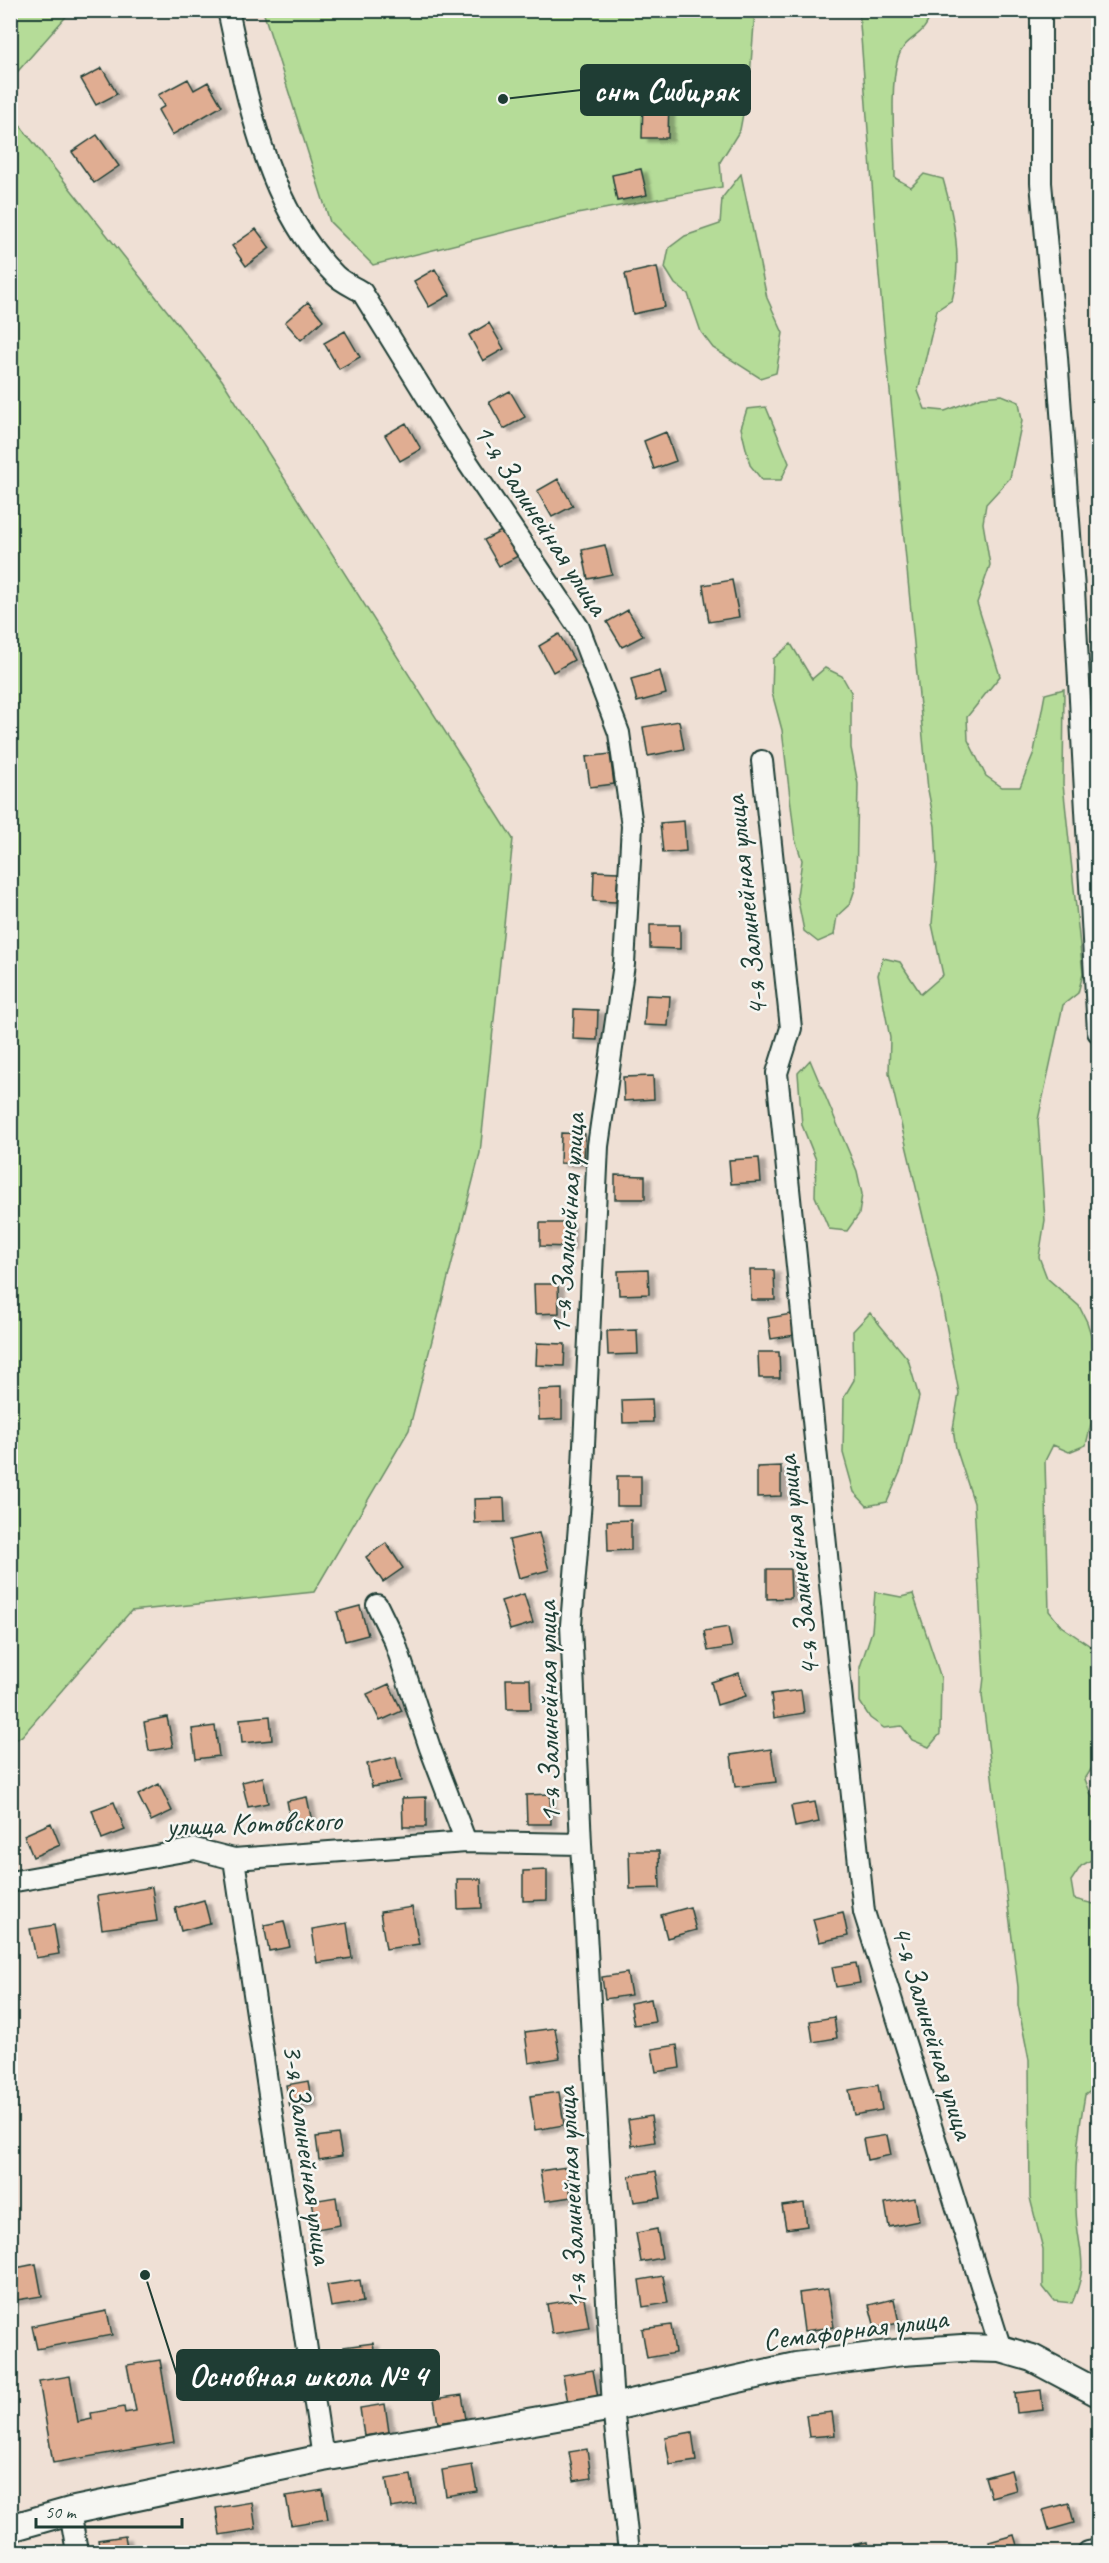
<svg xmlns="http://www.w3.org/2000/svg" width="1109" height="2563" font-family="Caveat,sans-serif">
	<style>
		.green { fill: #b5dc98; stroke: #6a8c66; stroke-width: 1.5 }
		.building { fill: #e0ad92; stroke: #1f3d34; stroke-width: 1.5; filter: url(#shadow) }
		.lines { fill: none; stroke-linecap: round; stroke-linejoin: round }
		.minor-casing { stroke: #1f3d34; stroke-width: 24 }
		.tertiary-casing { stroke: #1f3d34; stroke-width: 30 }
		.minor { stroke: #f6f6f2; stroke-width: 20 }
		.tertiary { stroke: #f6f6f2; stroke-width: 26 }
		.labels { text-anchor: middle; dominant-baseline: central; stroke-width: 5; stroke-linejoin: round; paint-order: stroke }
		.street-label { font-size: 30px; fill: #1f3d34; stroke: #f6f6f2 }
		.leader { fill: none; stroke: #1f3d34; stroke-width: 2 }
		.callout-dot { fill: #1f3d34; stroke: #f6f6f2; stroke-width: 2 }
		.callout { fill: #1f3d34; stroke: #1f3d34; stroke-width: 2 }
		.callout-label { font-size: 32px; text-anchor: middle; font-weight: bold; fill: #fff }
	</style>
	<defs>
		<filter id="shadow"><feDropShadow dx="6" dy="3.5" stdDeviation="1.5" flood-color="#0004"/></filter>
	</defs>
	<rect width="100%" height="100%" fill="#efe0d5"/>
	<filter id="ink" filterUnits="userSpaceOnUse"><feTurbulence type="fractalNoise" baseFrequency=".0167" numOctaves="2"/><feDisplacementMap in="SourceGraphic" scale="12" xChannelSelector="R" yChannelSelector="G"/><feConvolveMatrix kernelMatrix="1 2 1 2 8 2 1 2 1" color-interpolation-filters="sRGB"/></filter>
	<g filter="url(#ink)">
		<path class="green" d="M11 10 71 11 11 79 10 11Z
			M263 11H755L750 77 740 130 720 162 722 187 577 214 373 265 330 222Z
			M859 11H931C926 39 905 35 898 58 889 89 895 144 895 178L911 187 924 174 943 179C954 217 963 261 952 300L937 310 918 391 925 409 945 411 982 397 1002 395 1019 402 1022 421 1010 478 986 504 983 523 990 565 977 603 1000 676 967 717 968 740 986 776 1002 787H1020L1034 752 1045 694 1064 689 1063 784 1083 974 1078 993 1063 1005 1038 1120 1045 1220 1039 1257 1047 1278 1079 1306 1087 1322 1093 1341 1095 1407 1086 1445 1069 1452 1053 1445 1045 1461 1049 1611 1061 1626 1093 1648 1098 1665V1758L1085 1779 1092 1797 1098 1800V1856L1081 1866 1071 1881 1074 1899 1098 1905V2086L1085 2095C1078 2132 1074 2171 1076 2209 1077 2251 1091 2261 1072 2303L1054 2301 1043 2287V2249L1030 2198 1029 2060 1018 2005V1987L982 1695 984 1677 974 1503 956 1448 953 1429 959 1393 937 1276 889 1073 890 1038 878 975 883 958 900 962 921 994 943 975 932 924 937 865 935 826 928 790 879 276Z
			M11 114 222 380 513 839 480 1153 409 1430 314 1592 131 1611 22 1736 11 1743Z
			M741 174 767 298 783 333 776 373 760 378 713 348 701 332 688 294 675 284 665 268 669 248 685 236 720 224 722 198Z
			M766 407 789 463 781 480H762L750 465 741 428 747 409Z
			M791 644 812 679 825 668 842 676 851 692V748L858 784 856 886 850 904 837 916 834 935 818 942 804 931 797 896 802 860 795 839 782 730 772 693 773 659Z
			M810 1060 857 1171 862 1194 859 1214 847 1231 829 1229 815 1196 816 1160 802 1125 798 1073Z
			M870 1313 908 1359 919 1397 901 1470 887 1502 867 1506 854 1492 843 1453 844 1397 854 1380 853 1331Z
			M875 1592 901 1597 913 1594 941 1678 940 1734 929 1747 912 1740 902 1726 884 1728 870 1718 860 1702V1667L872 1631Z"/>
		<path class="building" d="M102 68 117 94 96 105 81 79Z
			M188 79 194 90 208 82 222 106 172 135 158 110 165 106 158 95Z
			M643 100H669L668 138H642Z
			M97 135 119 166 94 183 72 152Z
			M641 169 647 195 617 201 612 175Z
			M256 229 270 248 246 266 232 246Z
			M657 267 665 307 633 314 625 274Z
			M435 269 450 295 429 307 414 281Z
			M308 302 323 320 301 340 285 322Z
			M489 323 504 349 483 361 469 335Z
			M345 331 360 357 339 369 324 343Z
			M510 391 525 417 504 429 489 402Z
			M406 423 421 449 400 461 385 435Z
			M666 432 676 461 654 469 644 441Z
			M558 479 573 506 552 517 537 491Z
			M505 529 520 555 499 566 484 540Z
			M605 545 612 574 588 579 582 550Z
			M732 580 739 617 709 622 703 585Z
			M628 610 643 636 622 647 607 622Z
			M559 634 574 660 553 672 539 646Z
			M660 671 666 694 637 702 631 679Z
			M679 721 684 749 648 756 643 727Z
			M610 754 614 784 590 787 586 757Z
			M684 821 686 851 663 853 660 823Z
			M594 871 618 872 616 902 593 901Z
			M650 925H680V949L650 948Z
			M646 995 670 996 668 1026 644 1025Z
			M574 1009 598 1010 597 1040 573 1039Z
			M653 1076 654 1099 624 1101 623 1077Z
			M561 1133 585 1134 584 1164 560 1163Z
			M759 1158 761 1182 731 1184 729 1160Z
			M615 1175 645 1176V1199H615Z
			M540 1223H570V1247L540 1246Z
			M648 1270 649 1294 619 1295 618 1271Z
			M750 1270H774L775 1300H751Z
			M534 1284H558L559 1313 535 1314Z
			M791 1314 795 1335 771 1339 768 1318Z
			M637 1330 638 1354 608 1355 607 1331Z
			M537 1343 565 1344 564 1366 536 1365Z
			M758 1352H779L780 1378H759Z
			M562 1389V1419L539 1420 538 1390Z
			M652 1399 653 1422 623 1423 622 1400Z
			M781 1466V1496L757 1497V1467Z
			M617 1476H641V1506H617Z
			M504 1498 505 1522 475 1523 474 1499Z
			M631 1520V1550L608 1551 607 1521Z
			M539 1533 549 1570 519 1578 509 1540Z
			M386 1543 403 1568 383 1582 366 1557Z
			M767 1569H790L791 1598 767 1599Z
			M524 1594 533 1623 510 1630 501 1601Z
			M360 1606 368 1635 345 1641 337 1612Z
			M728 1627 732 1647 708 1651 704 1631Z
			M739 1673 746 1696 717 1705 711 1682Z
			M506 1679H530L531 1709H507Z
			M389 1684 402 1711 380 1721 367 1694Z
			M801 1690 804 1713 774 1718 771 1694Z
			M270 1716 272 1740 242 1743 240 1719Z
			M167 1717 173 1747 149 1751 144 1722Z
			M215 1726 219 1756 196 1759 192 1729Z
			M771 1749 776 1782 735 1787 731 1755Z
			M396 1757 401 1781 372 1787 367 1764Z
			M263 1777 268 1803 248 1807 242 1782Z
			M159 1784 172 1811 151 1821 138 1795Z
			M550 1794 551 1824H527L526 1795Z
			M307 1797 312 1822 292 1827 287 1801Z
			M426 1797V1827H403L402 1798Z
			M114 1802 125 1830 102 1839 92 1810Z
			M815 1802 819 1822 795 1827 791 1806Z
			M51 1823 60 1845 33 1857 24 1835Z
			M629 1851H659L660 1888 630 1889Z
			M547 1870V1900L523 1901V1871Z
			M457 1879H481L482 1908 458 1909Z
			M152 1887 157 1921 102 1929 97 1896Z
			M204 1900 210 1923 181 1931 175 1908Z
			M412 1907 419 1944 386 1949 380 1912Z
			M690 1907 696 1930 667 1938 661 1915Z
			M843 1912 848 1936 819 1942 813 1919Z
			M284 1921 290 1947 269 1951 264 1925Z
			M347 1923 352 1958 317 1963 312 1929Z
			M54 1925 59 1954 36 1958 30 1929Z
			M856 1963 860 1983 836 1987 832 1967Z
			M627 1973 631 1995 605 1999 602 1977Z
			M651 1999 655 2022 634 2025 630 2003Z
			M834 2017 837 2038 813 2042 810 2021Z
			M555 2028 560 2058 529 2063 525 2032Z
			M677 2045 680 2068 656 2072 652 2049Z
			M308 2081 312 2104 290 2107 286 2085Z
			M878 2085 882 2110 854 2115 849 2090Z
			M559 2092 564 2125 535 2130 530 2096Z
			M651 2116 655 2142 632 2146 628 2120Z
			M338 2134 342 2156 319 2160 316 2137Z
			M887 2135 891 2155 867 2160 863 2139Z
			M566 2167 571 2197 545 2201 540 2171Z
			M656 2171 661 2198 634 2202 629 2176Z
			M336 2197 340 2225 317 2229 312 2201Z
			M915 2198 919 2221 889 2227 885 2203Z
			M804 2203 807 2226 786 2229 782 2206Z
			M657 2229 662 2258 641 2262 636 2233Z
			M36 2264 42 2296 10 2301V2269Z
			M663 2276 668 2303 643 2307 639 2280Z
			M360 2280 363 2302 331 2307 327 2285Z
			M828 2289 834 2327 804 2331 799 2293Z
			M584 2298 589 2328 552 2334 547 2304Z
			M894 2299 899 2323 875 2328 869 2305Z
			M107 2311 112 2335 37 2349 32 2326Z
			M671 2325 675 2353 647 2358 642 2329Z
			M373 2343 378 2375 349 2380 344 2347Z
			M160 2360 174 2442 53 2463 39 2381 70 2376 78 2422 92 2419 91 2413 124 2407 125 2413 136 2411 127 2365Z
			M593 2370 598 2398 568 2403 563 2375Z
			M1041 2390 1043 2410 1017 2413 1015 2393Z
			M462 2395 466 2419 438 2423 434 2399Z
			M385 2404 389 2432 364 2436 360 2408Z
			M832 2412 835 2435 809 2437 806 2415Z
			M692 2432 696 2461 670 2465 665 2437Z
			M587 2449 591 2478 574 2481 569 2452Z
			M472 2465 477 2491 446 2496 442 2470Z
			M1011 2470 1016 2490 991 2497 985 2477Z
			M411 2475 416 2504 391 2508 386 2479Z
			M323 2490 328 2519 291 2525 286 2496Z
			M252 2502 256 2529 220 2535 216 2508Z
			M1069 2503 1074 2523 1049 2530 1043 2510Z
			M1014 2535 1019 2552H992L989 2542Z
			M125 2536 128 2552H100L98 2540Z
			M867 2542 869 2552H837L836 2548Z
			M56 2545 58 2552H26L25 2551Z"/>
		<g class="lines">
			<g class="minor-casing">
				<path id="minor" d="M228 10C248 101 267 207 335 275 342 282 354 287 362 292L464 457 579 628 619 733 632 826 624 964 598 1146 582 1488 571 1625 581 1844 613 2407 629 2552
					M1041 10V183L1057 357 1074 589 1098 1032
					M762 761 791 1028 777 1073 864 1912 1001 2349
					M377 1605 395 1642 430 1748 466 1842
					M234 1859 323 2458
					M10 1882 195 1849 234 1859 466 1842 581 1844
					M70 2511 77 2552
					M1088 2552 1098 2550"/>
			</g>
			<g class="tertiary-casing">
				<path id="tertiary" d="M10 2528 70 2511 323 2458 613 2407 796 2366 903 2352 962 2348 1001 2349 1032 2358 1098 2393"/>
			</g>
			<use href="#minor" class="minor"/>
			<use href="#tertiary" class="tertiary"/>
		</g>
	</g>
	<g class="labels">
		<g class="street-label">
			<text transform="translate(541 519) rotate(57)">1-я Залинейная улица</text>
			<text transform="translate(746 906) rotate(-96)">4-я Залинейная улица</text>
			<text transform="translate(567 1224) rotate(-86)">1-я Залинейная улица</text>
			<text transform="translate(798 1566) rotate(-96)">4-я Залинейная улица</text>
			<text transform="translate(548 1712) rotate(-91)">1-я Залинейная улица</text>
			<text transform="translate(254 1823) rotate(-2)">улица Котовского</text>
			<text transform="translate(933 2032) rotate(73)">4-я Залинейная улица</text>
			<text transform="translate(308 2154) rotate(82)">3-я Залинейная улица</text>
			<text transform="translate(571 2198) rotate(-93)">1-я Залинейная улица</text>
			<text transform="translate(855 2329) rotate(-7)">Семафорная улица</text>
		</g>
	</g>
	<path class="leader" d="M503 99L581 90M145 2275L177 2375"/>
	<g class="callout-dot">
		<circle cx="503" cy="99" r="6"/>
		<circle cx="145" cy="2275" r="6"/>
	</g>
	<g class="callout">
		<rect x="581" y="65" width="169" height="50" rx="6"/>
		<rect x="177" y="2350" width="262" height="50" rx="6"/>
	</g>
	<g class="callout-label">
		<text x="666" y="101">снт Сибиряк</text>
		<text x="308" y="2386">Основная школа № 4</text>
	</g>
	<rect width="1109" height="2563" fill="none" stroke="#f6f6f2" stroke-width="36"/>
	<rect x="18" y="18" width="1073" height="2527" fill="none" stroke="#1f3d34" stroke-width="2" filter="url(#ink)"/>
	<path d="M36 2518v9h146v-9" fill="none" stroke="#1f3d34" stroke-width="3"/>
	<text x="45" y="2518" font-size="18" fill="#1f3d34" stroke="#f6f6f2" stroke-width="4.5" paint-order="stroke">50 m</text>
</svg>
